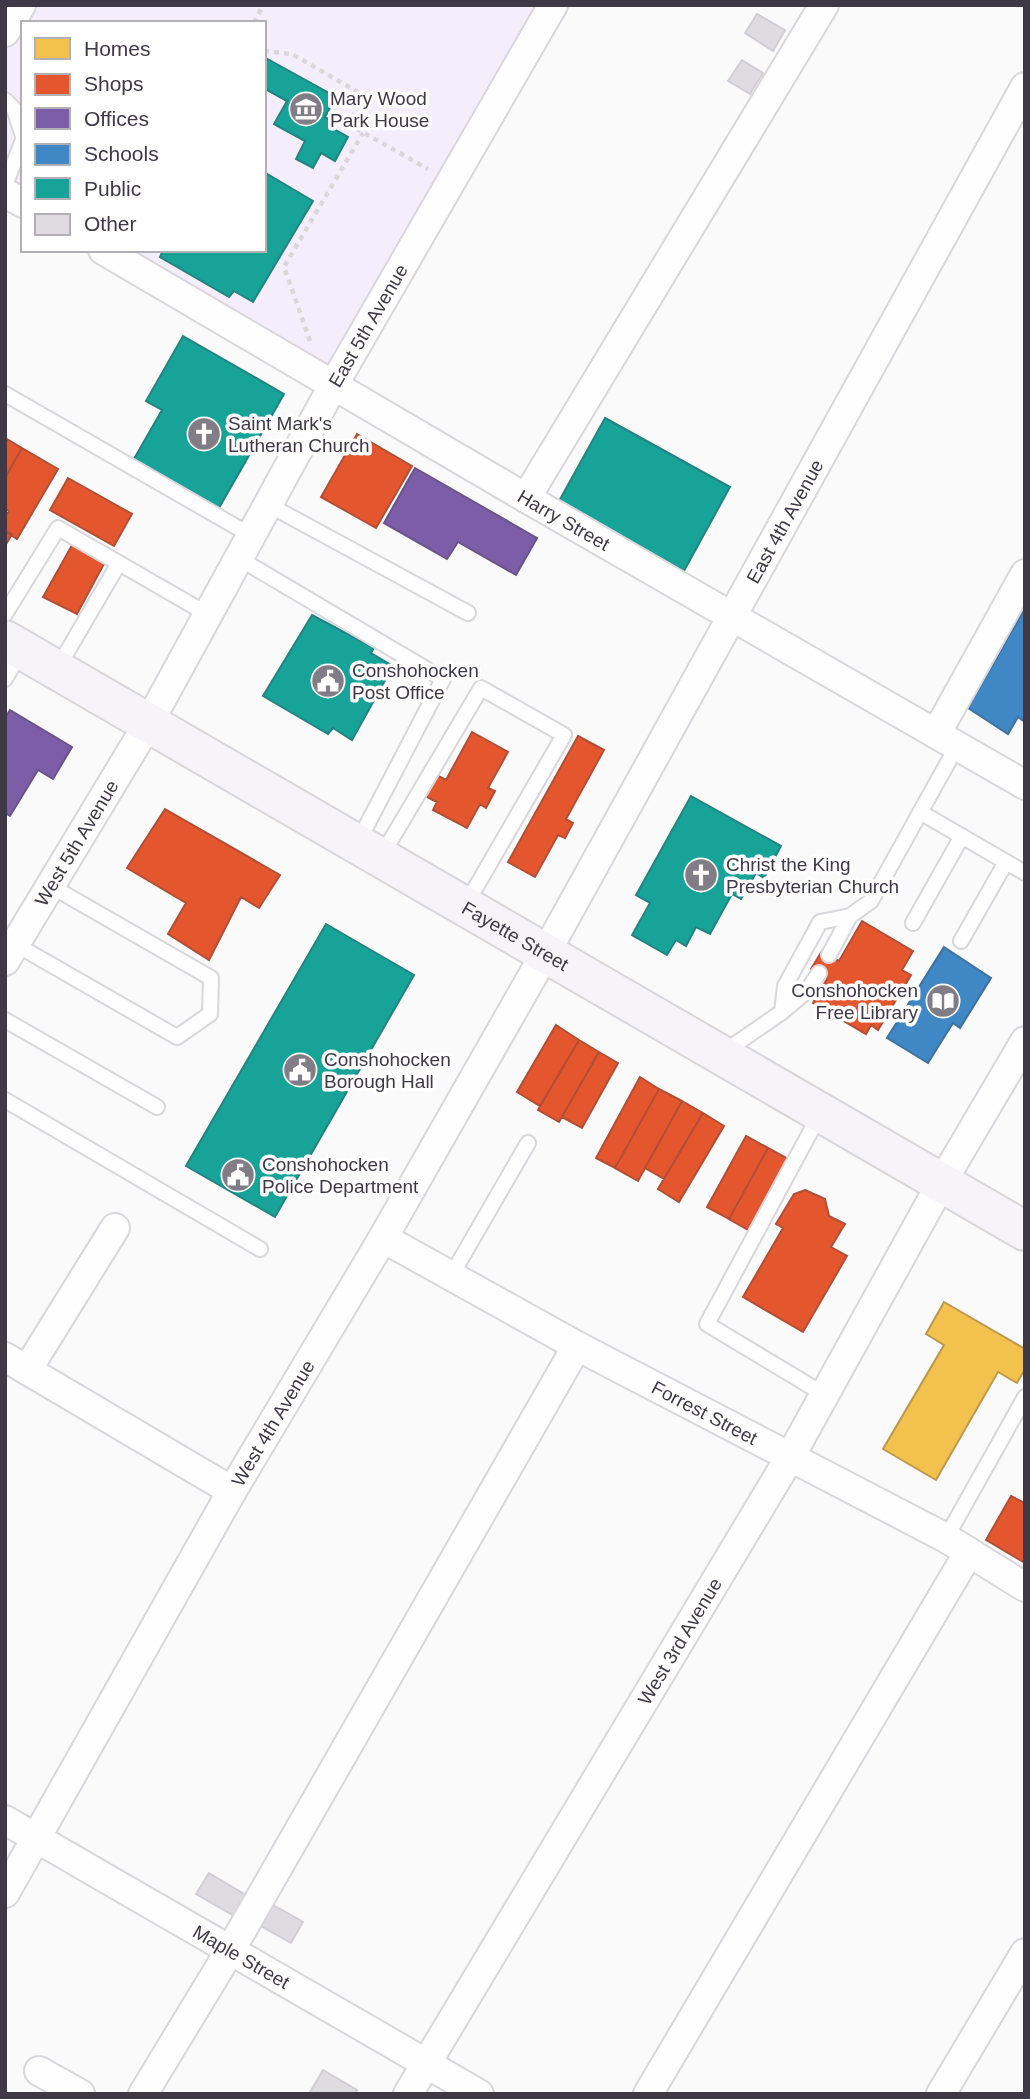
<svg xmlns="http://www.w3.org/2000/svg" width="1030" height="2099" font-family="Helvetica,sans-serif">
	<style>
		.green { fill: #f4eefc }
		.homes { fill: #f2c14e; stroke: #bc984c; stroke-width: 2 }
		.shops { fill: #e4572e; stroke: #b24e36; stroke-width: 2 }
		.offices { fill: #7b5ea7; stroke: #69538a; stroke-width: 2 }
		.schools { fill: #3f88c5; stroke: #3f709f; stroke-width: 2 }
		.public { fill: #17a398; stroke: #238380; stroke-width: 2 }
		.building { fill: #dedbe1; stroke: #d1cdd4; stroke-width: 2 }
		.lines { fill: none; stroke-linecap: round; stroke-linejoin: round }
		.lane-casing { stroke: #d9d6dc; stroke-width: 18 }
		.street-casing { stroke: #d9d6dc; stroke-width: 32 }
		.primary-casing { stroke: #d7d6d9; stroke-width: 42 }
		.path { stroke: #d9d7d9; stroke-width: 4.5; stroke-dasharray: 5 5; stroke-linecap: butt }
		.lane { stroke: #fefefe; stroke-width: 14 }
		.street { stroke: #fefefe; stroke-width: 28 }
		.primary { stroke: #f6f4f8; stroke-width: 38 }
		.labels { text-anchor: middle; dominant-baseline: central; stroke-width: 7; stroke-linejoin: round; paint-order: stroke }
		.poi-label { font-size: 19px; fill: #3f3947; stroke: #fff; text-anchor: start }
		.street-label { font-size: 19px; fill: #3f3947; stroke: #fff }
	</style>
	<rect width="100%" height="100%" fill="#fafafa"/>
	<path class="green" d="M21 5H553L334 384 103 250H264V23H23V203L5 193V32Z"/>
	<path class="homes" d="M944 1302 1025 1349V1369L1017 1383 998 1372 936 1480 883 1449 944 1345 926 1334Z"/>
	<path class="shops" d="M357 434 412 466 376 528 321 497Z
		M7 439 22 448 5 478V442Z
		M22 448 58 469 17 539 5 531V517L9 511 5 509V478Z
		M68 478 132 514 114 546 50 510Z
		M5 531 12 534 5 546Z
		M72 545 105 562 77 614 43 597Z
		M472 732 508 752 488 788 495 791 486 808 480 804 467 828 433 810 437 802 421 794 433 773 446 780Z
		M578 736 604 750 566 819 573 823 565 838 558 835 535 877 508 862Z
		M165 809 280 875 259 908 241 897 209 960 168 934 186 903 127 868Z
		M862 921 913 951 902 970 911 975 878 1030 871 1025 866 1034 813 1003 827 979 811 969 822 951 839 961Z
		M556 1025 579 1040 540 1106 517 1092Z
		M579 1040 599 1052 559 1122 538 1110Z
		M599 1052 618 1063 582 1128 562 1117Z
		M640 1077 659 1089 615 1168 596 1158Z
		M659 1089 682 1101 638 1181 615 1168Z
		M682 1101 703 1113 664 1179 645 1168Z
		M703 1113 724 1126 679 1202 658 1189Z
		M746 1136 768 1148 729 1219 707 1207Z
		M768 1148 788 1159 748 1230 729 1219Z
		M805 1190 825 1199 829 1216 845 1224 831 1247 847 1256 803 1332 743 1297 783 1228 776 1224 794 1194Z
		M1011 1496 1025 1503V1563L986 1540Z"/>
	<path class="offices" d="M415 468 537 538 516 575 458 542 447 559 384 523Z
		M10 710 72 747 53 779 38 770 10 816 5 813V718Z"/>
	<path class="schools" d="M1025 608V722L1018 717 1008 734 968 708Z
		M944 947 991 978 960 1028 953 1023 928 1063 887 1038Z"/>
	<path class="public" d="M264 57 336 97 325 117 334 122V129L348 137 335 161 321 153 313 168 296 159 305 141 274 124 287 101 265 89Z
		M264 172 313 201 253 302 234 291 229 297 160 257 163 250H264Z
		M183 336 284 394 219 508 134 459 162 410 146 401Z
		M605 418 730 487 684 571 559 501Z
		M312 615 374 648 371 653 393 666 352 740 333 728 328 734 263 696Z
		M691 796 781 846 764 878 756 873 741 899 732 894 710 934 696 927 686 946 676 940 667 955 632 935 650 903 636 895Z
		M326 924 414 975 275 1217 186 1166Z"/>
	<path class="building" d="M757 14 785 30 773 51 745 33Z
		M742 60 763 73 750 94 728 81Z
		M209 1873 246 1895 234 1916 196 1894Z
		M273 1905 303 1922 291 1943 261 1926Z
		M323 2070 357 2090 355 2094H309Z"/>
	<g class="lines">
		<g class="lane-casing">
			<path id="lane" d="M5 100 14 109 23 136
				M5 185 23 140
				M5 394 252 536
				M269 505 468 613
				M240 559 443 679 357 844
				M5 614 58 528 209 615
				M57 669 119 563
				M5 679 21 651
				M920 812 1025 873
				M382 855 481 688 564 735 465 906
				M913 923 962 836
				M961 941 1006 862
				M15 944 177 1037 210 1014 211 978 49 885
				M829 955 850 916 871 901 957 746
				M782 1012 807 991 819 973
				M5 1020 157 1107
				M724 1052 782 1012 785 986 820 922 850 916
				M5 1100 260 1249
				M820 1114 707 1324 825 1395
				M451 1276 528 1143
				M946 1538 1025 1397"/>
		</g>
		<g class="street-casing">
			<g id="street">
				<path d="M5 32 21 5"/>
				<path d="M5 193 23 203"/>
				<path id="s1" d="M103 250 526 498 1025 785"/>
				<path d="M526 498 824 5"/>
				<path d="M936 734 1025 574"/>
				<path id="s2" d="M5 961 148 724 334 384 553 5"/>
				<path id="s3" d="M383 1238 577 1346 946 1538 1025 1587"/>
				<path d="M5 1357 232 1491"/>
				<path d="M27 1370 115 1228"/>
				<path id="s4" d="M5 1820 479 2094"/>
				<path id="s5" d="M5 1893 232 1491 383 1238 545 954 1025 87"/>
				<path d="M39 2071 80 2094"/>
				<path d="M143 2094 231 1949 577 1346"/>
				<path id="s6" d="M408 2094 790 1457 942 1182 1025 1041"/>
				<path d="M648 2094 969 1552"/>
				<path d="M941 2094 1025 1953"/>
			</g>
		</g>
		<g class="primary-casing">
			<g id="primary">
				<path id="s7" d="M5 640 1025 1231"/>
			</g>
		</g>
		<path class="path" d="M254 23 263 5
			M264 51 292 54 363 95 350 125 428 169
			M310 341 284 267 363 133"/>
		<use href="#lane" class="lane"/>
		<use href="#street" class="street"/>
		<use href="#primary" class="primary"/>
	</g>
	<defs>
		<g id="museum-disc" transform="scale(1.75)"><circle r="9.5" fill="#807d86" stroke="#fff"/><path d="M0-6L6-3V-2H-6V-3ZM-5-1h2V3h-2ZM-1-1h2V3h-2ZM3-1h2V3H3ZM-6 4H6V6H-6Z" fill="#fff"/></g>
		<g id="church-disc" transform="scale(1.75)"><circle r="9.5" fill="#807d86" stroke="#fff"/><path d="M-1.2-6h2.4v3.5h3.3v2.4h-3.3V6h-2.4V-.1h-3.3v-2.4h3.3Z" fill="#fff"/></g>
		<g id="civic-disc" transform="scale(1.75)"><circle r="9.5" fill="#807d86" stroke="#fff"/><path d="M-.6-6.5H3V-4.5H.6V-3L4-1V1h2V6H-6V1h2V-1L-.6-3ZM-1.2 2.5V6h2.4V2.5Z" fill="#fff"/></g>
		<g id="library-disc" transform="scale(1.75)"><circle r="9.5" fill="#807d86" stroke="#fff"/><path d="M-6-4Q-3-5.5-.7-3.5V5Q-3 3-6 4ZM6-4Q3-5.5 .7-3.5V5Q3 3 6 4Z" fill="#fff"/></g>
	</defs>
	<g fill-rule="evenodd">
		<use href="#museum-disc" x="306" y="109"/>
		<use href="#church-disc" x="204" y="434"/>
		<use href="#civic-disc" x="328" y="681"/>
		<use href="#church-disc" x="701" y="875"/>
		<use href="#library-disc" x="943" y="1001"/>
		<use href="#civic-disc" x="300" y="1070"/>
		<use href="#civic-disc" x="238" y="1175"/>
	</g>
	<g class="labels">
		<g class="poi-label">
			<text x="330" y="98">Mary Wood<tspan x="330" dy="22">Park House</tspan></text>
			<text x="228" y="423">Saint Mark's<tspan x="228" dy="22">Lutheran Church</tspan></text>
			<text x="352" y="670">Conshohocken<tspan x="352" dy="22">Post Office</tspan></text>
			<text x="726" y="864">Christ the King<tspan x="726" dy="22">Presbyterian Church</tspan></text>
			<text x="918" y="990" text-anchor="end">Conshohocken<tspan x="918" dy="22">Free Library</tspan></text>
			<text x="324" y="1059">Conshohocken<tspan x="324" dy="22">Borough Hall</tspan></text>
			<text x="262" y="1164">Conshohocken<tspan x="262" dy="22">Police Department</tspan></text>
		</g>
		<g class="street-label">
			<text stroke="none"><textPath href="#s2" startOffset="732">East 5th Avenue</textPath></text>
			<text stroke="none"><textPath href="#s1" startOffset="534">Harry Street</textPath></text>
			<text stroke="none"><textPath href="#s5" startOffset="1578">East 4th Avenue</textPath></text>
			<text stroke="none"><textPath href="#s2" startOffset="138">West 5th Avenue</textPath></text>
			<text stroke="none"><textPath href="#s7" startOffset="590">Fayette Street</textPath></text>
			<text stroke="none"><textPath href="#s3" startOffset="366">Forrest Street</textPath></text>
			<text stroke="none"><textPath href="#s5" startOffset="541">West 4th Avenue</textPath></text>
			<text stroke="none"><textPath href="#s6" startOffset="528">West 3rd Avenue</textPath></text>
			<text stroke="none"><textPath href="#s4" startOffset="273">Maple Street</textPath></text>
		</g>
	</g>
	<rect width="1030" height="2099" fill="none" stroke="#3f3947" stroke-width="14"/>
	<rect x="21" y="21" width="245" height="231" fill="#ffffff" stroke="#b2b0b5" stroke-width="2"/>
	<rect x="35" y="38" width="35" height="21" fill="#f2c14e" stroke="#b2b0b5" stroke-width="2"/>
	<text x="84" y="56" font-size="21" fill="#3f3947">Homes</text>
	<rect x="35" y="74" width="35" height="21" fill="#e4572e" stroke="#b2b0b5" stroke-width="2"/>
	<text x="84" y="91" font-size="21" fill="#3f3947">Shops</text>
	<rect x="35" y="108" width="35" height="21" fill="#7b5ea7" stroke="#b2b0b5" stroke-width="2"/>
	<text x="84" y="126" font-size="21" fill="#3f3947">Offices</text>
	<rect x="35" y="144" width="35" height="21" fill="#3f88c5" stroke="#b2b0b5" stroke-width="2"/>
	<text x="84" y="161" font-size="21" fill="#3f3947">Schools</text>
	<rect x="35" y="178" width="35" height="21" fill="#17a398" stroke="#b2b0b5" stroke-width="2"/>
	<text x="84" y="196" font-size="21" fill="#3f3947">Public</text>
	<rect x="35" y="214" width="35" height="21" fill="#dedbe1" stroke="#b2b0b5" stroke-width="2"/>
	<text x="84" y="231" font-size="21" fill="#3f3947">Other</text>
</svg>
